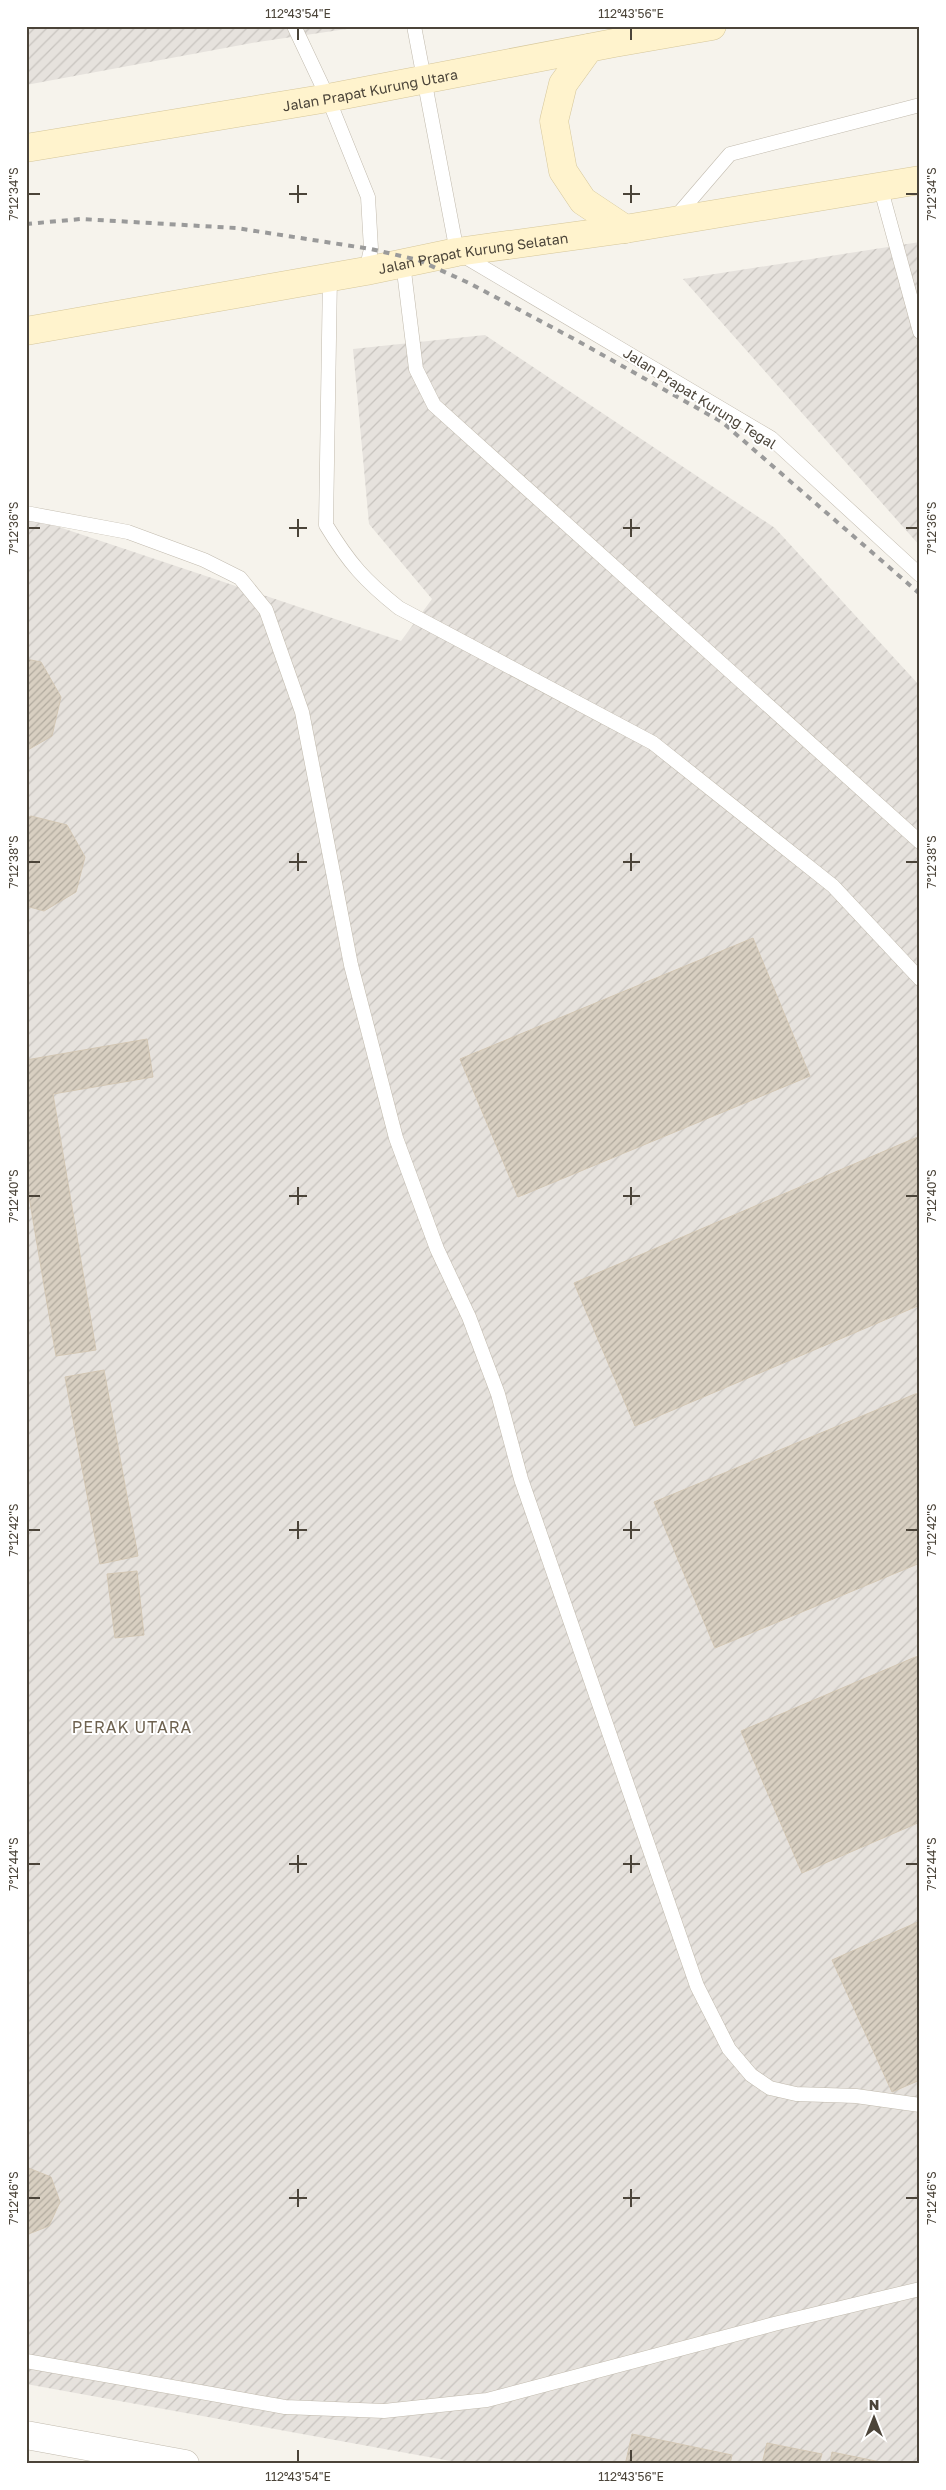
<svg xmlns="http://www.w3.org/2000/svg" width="946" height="2490" font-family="'Golos Text',sans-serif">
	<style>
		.industrial { fill: url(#industrial-furrows) }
		.building { fill: url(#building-hatch); stroke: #d3c7b4 }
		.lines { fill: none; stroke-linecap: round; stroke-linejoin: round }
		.lane-casing { stroke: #c2bbae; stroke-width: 15 }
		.street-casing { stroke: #c2bbae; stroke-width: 29 }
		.secondary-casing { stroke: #d6c79b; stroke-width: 29 }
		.lane { stroke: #fff; stroke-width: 14 }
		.street { stroke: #fff; stroke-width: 28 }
		.secondary { stroke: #fff3cd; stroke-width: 28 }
		.rail { stroke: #9a9a9a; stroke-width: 4; stroke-dasharray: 6 6; stroke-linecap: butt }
		.ticks { fill: none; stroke: #4b4439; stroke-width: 2 }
		.labels { text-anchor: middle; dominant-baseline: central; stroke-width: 4; stroke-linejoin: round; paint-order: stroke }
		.street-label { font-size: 14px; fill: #4b4439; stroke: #fff }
		.quarter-label { font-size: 16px; letter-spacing: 1px; fill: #6e6250; stroke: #fff }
		.neatline { fill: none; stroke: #4b4439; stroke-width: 2 }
		.ticks-label { font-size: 12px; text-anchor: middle; fill: #4b4439 }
	</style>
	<defs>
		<pattern id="industrial-furrows" width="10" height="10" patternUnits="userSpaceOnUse" patternTransform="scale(1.25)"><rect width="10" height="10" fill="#e6e2dd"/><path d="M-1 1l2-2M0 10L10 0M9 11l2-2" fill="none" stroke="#c7c3be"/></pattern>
		<pattern id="building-hatch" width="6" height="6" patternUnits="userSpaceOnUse" patternTransform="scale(1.25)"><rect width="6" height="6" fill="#d8cfc1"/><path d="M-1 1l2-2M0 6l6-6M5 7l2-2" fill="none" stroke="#b1aa9e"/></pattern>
	</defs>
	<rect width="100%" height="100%" fill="#f6f3ec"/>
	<path class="industrial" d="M26 26H367L258 42 26 85Z
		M920 242V546L683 279Z
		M485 335 775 528 920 686V2464H467L26 2384V516L401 641 432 599 369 524 353 349Z"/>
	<path class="building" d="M26 659 41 662 61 697 52 736 26 751Z
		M31 816 67 825 85 857 76 892 44 911 26 906V818Z
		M753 938 810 1076 518 1197 460 1059Z
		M147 1039 153 1077 53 1094 96 1350 56 1356 26 1179V1060Z
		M920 1136V1305L635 1426 574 1283Z
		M104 1370 138 1556 100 1564 65 1377Z
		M920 1392V1563L715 1648 654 1502Z
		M137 1571 144 1635 115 1638 107 1574Z
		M920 1655V1822L802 1873 741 1731Z
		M920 1921V2080L892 2092 832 1960Z
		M26 2167 51 2177 60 2202 49 2226 26 2235Z
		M632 2434 732 2455 730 2464H638L626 2461Z
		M767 2443 822 2454 819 2464H762Z
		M832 2452 890 2464H830Z"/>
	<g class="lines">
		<g class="lane-casing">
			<path id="lane" d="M294 26 328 98 368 197 371 249 366 271
				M414 26 457 252 771 438 920 575
				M880 186 920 332
				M675 218 730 154 920 105
				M403 263 416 369 434 405 920 842
				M330 276 326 525C349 563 365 581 399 608L653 743 833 886 920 979
				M26 513 128 532 204 560 240 578 266 610 302 712 351 965 396 1138 437 1249 469 1317 498 1394 521 1479 697 1986 729 2049 751 2075 770 2088 796 2094 856 2096 920 2105
				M26 2361 285 2407 384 2411 487 2400 774 2324 920 2289"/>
		</g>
		<g class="street-casing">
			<path id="street" d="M26 2435 185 2464"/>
		</g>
		<g class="secondary-casing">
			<g id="secondary">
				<path d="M589 48 563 84 554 121 563 171 583 201 625 229"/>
				<path id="s1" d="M26 148 328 98 614 43 712 26"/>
				<path id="s2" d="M26 331 366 271 457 252 625 229 920 180"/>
			</g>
		</g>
		<use href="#lane" class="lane"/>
		<use href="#street" class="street"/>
		<use href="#secondary" class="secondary"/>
		<path class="rail" d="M26 224 81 219 236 228 371 249 418 260 469 283 576 340 722 422 920 594"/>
	</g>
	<path class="ticks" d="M298 28V40M631 28V40M298 185V203M631 185V203M28 194H40M289 194H307M623 194H640M906 194H918M298 519V537M631 519V537M28 528H40M289 528H307M623 528H640M906 528H918M298 853V871M631 853V871M28 862H40M289 862H307M623 862H640M906 862H918M298 1187V1205M631 1187V1205M28 1196H40M289 1196H307M623 1196H640M906 1196H918M298 1521V1539M631 1521V1539M28 1530H40M289 1530H307M623 1530H640M906 1530H918M298 1855V1873M631 1855V1873M28 1864H40M289 1864H307M623 1864H640M906 1864H918M298 2189V2207M631 2189V2207M28 2198H40M289 2198H307M623 2198H640M906 2198H918M298 2450V2462M631 2450V2462"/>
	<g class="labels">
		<g class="street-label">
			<text stroke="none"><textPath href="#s1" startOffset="349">Jalan Prapat Kurung Utara</textPath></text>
			<text stroke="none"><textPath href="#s2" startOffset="454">Jalan Prapat Kurung Selatan</textPath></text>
			<text transform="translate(700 398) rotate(32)">Jalan Prapat Kurung Tegal</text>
		</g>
		<g class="quarter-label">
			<text x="132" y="1727">PERAK UTARA</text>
		</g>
	</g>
	<rect width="946" height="2490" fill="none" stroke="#ffffff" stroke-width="55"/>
	<g transform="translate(874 2418)" stroke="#ffffff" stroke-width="4" paint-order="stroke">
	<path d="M0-4L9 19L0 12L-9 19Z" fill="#4b4439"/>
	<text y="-8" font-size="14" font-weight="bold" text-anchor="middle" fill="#4b4439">N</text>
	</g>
	<rect x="28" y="28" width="890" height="2434" class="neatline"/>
	<g class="ticks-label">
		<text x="298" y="18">112°43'54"E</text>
		<text x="631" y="18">112°43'56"E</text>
		<text transform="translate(14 194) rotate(-90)" y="4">7°12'34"S</text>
		<text transform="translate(932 194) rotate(-90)" y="4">7°12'34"S</text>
		<text transform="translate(14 528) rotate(-90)" y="4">7°12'36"S</text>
		<text transform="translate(932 528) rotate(-90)" y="4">7°12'36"S</text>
		<text transform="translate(14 862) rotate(-90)" y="4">7°12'38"S</text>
		<text transform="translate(932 862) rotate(-90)" y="4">7°12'38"S</text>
		<text transform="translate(14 1196) rotate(-90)" y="4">7°12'40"S</text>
		<text transform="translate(932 1196) rotate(-90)" y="4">7°12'40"S</text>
		<text transform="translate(14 1530) rotate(-90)" y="4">7°12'42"S</text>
		<text transform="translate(932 1530) rotate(-90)" y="4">7°12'42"S</text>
		<text transform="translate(14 1864) rotate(-90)" y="4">7°12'44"S</text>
		<text transform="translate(932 1864) rotate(-90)" y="4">7°12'44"S</text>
		<text transform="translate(14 2198) rotate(-90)" y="4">7°12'46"S</text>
		<text transform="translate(932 2198) rotate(-90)" y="4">7°12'46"S</text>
		<text x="298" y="2481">112°43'54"E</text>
		<text x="631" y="2481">112°43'56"E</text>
	</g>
</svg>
